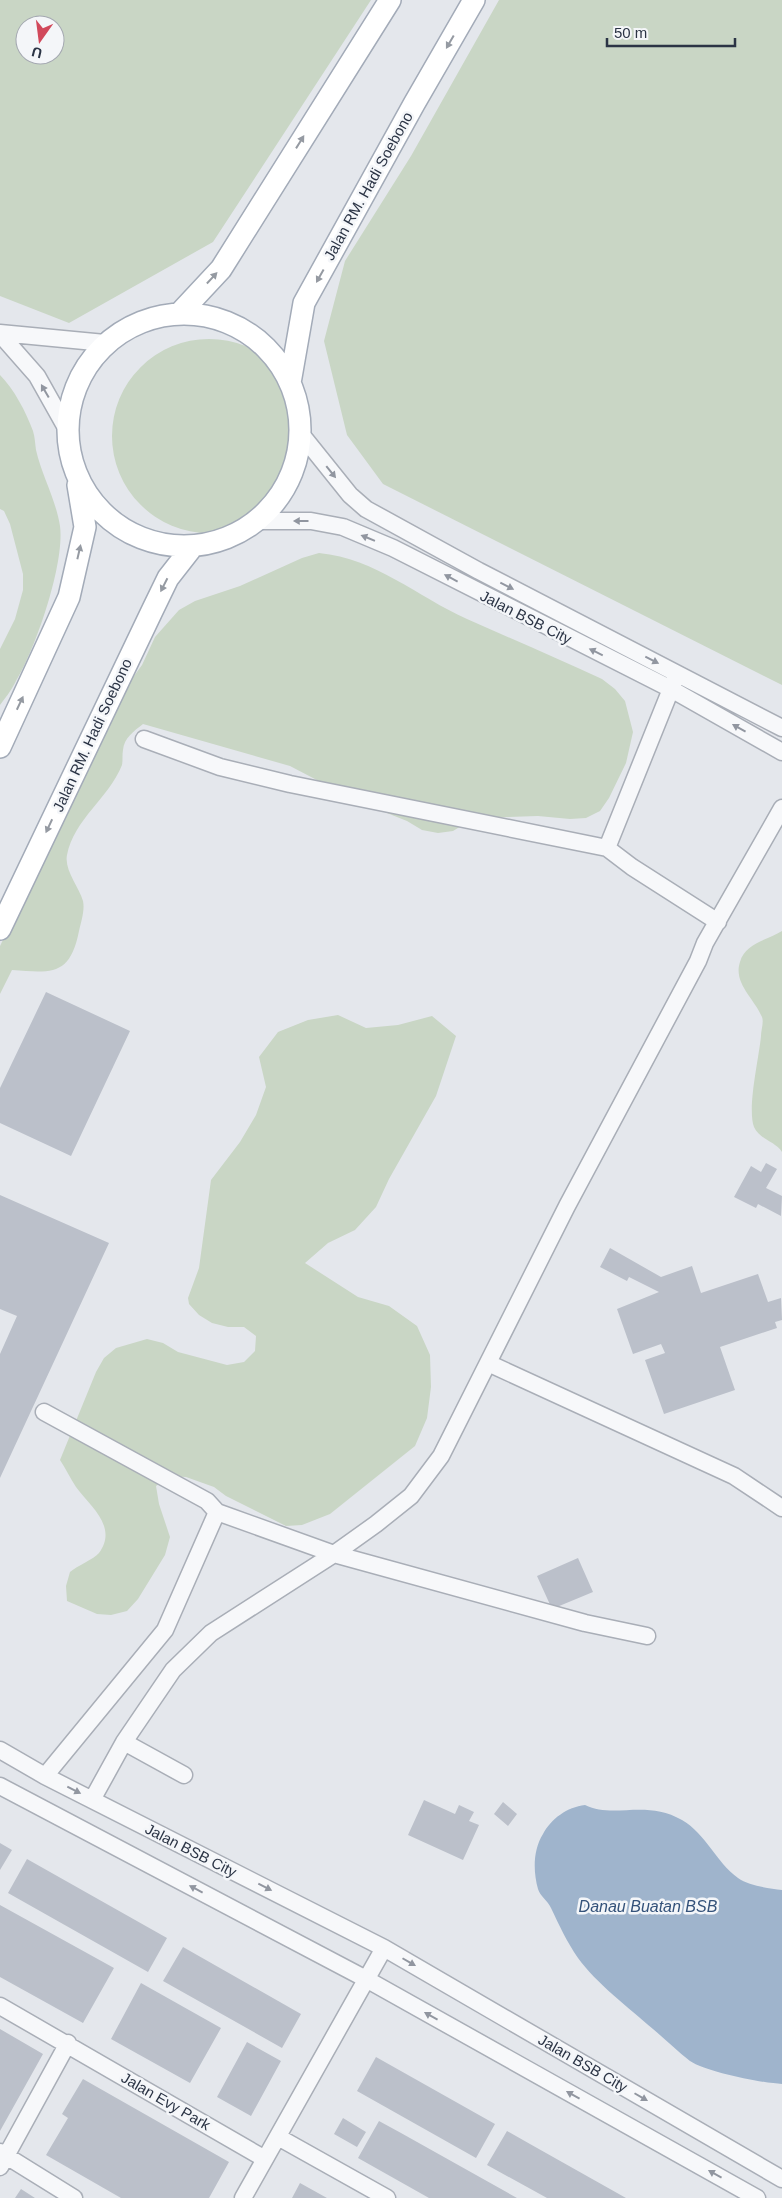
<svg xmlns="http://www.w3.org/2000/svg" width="782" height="2198" font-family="Helvetica,sans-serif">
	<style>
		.green { fill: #c9d6c5; fill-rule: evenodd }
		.water { fill: #9fb4cc }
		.building { fill: #bbc0ca }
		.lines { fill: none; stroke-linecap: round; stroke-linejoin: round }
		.minor-casing { stroke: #a9aeb7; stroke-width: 19 }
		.major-casing { stroke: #a3abb8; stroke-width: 24 }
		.minor { stroke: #f7f8fa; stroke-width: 16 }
		.major { stroke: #fff; stroke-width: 21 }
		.oneway { fill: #959aa2 }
		.oneway2 { fill: #9196a0 }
		.labels { text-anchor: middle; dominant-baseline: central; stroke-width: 5; stroke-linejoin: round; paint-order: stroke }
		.street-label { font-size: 15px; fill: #2b3445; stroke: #f4f6f9 }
		.water-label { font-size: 16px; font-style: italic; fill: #34527a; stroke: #f4f6f9 }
	</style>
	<rect width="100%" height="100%" fill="#e4e7ec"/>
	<path class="green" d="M0 0H371L213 242 69 323 0 296ZM25 25H55V55H25Z
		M499 0H782V685L383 484 347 435 324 341 345 261 411 156Z
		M112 436a97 97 0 1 1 194 0a97 97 0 1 1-194 0Z
		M0 375C14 389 26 412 33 431 35 437 35 444 36 450 42 476 56 500 60 526 65 564 35 651 15 683 11 691 5 698 0 705V649L15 619 23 590V574L10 524 4 511 0 509Z
		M319 553C377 559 416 596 467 619 512 639 557 658 602 679L615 689 625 701 633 732 626 763 609 798 600 811 586 818 570 819 538 816 480 818 466 823 453 831 438 833 422 830 407 821 357 801 290 766 143 724C134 731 124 738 123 750 122 755 123 760 122 765 109 798 74 819 67 855 64 870 79 887 83 901 85 910 81 922 79 931 70 976 52 973 12 970L0 994V946L123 691 142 665 155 637 179 610 195 601 240 586 302 558Z
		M782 931V1152C775 1141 760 1140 754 1127 747 1108 759 1058 761 1036 761 1030 764 1022 762 1017 754 998 733 983 740 962 745 943 768 940 782 931Z
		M338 1015 366 1028 398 1025 432 1016 456 1036 436 1096 389 1179 376 1207 355 1230 328 1243 305 1263 358 1297 389 1306 417 1326 430 1355 431 1387 427 1418 415 1446 330 1514 302 1525 286 1526 226 1496 214 1487 186 1477 169 1476 156 1486 159 1504 170 1537 165 1555 138 1599 127 1611 111 1615 97 1614 67 1601 66 1586 70 1572C77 1566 94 1559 99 1553 118 1527 91 1507 76 1487 70 1478 66 1469 60 1460L96 1372 104 1358 116 1348 147 1339 163 1343 178 1352 227 1365 244 1362 255 1351 256 1336 244 1327H228L212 1323 199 1315 189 1304 188 1298 199 1268 211 1180 240 1142 256 1115 266 1087 259 1057 278 1032 308 1020Z"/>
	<path class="water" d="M585 1805C614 1819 646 1799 682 1820 706 1834 716 1862 738 1878 749 1886 768 1888 782 1890V2084C762 2083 706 2072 690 2061 677 2051 665 2039 653 2029 630 2009 595 1982 578 1958 567 1942 559 1925 551 1908 548 1901 540 1896 538 1889 533 1871 533 1850 543 1834 551 1819 567 1807 585 1805Z"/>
	<path class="building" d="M46 992 130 1031 71 1156 0 1123V1088Z
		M766 1163 777 1169 766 1188 782 1196 781 1216 758 1204 756 1208 734 1197 751 1166 761 1172Z
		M0 1195 109 1243 0 1478V1354L17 1316 0 1309Z
		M610 1248 661 1277 692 1266 701 1293 758 1274 768 1302 781 1298 782 1320 775 1322 777 1328 720 1347 735 1390 664 1414 645 1360 665 1353 661 1344 633 1354 617 1309 659 1292 629 1277 627 1281 600 1267Z
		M578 1558 593 1592 552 1609 537 1576Z
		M424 1800 455 1814 459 1805 474 1812 469 1821 479 1825 463 1860 408 1835Z
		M503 1802 517 1814 508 1826 494 1814Z
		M0 1843 12 1850 0 1870Z
		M27 1859 167 1938 148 1972 8 1893Z
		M0 1905 114 1968 83 2023 0 1977Z
		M183 1947 301 2014 282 2048 163 1981Z
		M141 1983 221 2028 190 2083 111 2039Z
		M0 2029 43 2054 0 2131Z
		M247 2042 281 2061 251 2116 217 2097Z
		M376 2057 495 2124 476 2158 357 2091Z
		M83 2079 229 2162 209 2198H121L46 2155 68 2118 62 2114Z
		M343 2118 366 2132 357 2147 334 2134Z
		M379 2121 401 2133 517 2198H429L358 2158Z
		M507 2131 530 2144 626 2198H547L487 2165Z
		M300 2183 327 2198H292Z
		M21 2189 35 2198H15Z"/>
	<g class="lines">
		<g class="minor-casing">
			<path id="minor" d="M0 333 105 343
				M0 334 37 376 69 433
				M301 434 350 495 366 509 479 571 782 728
				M259 521H311L343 527 393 548 671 689 782 752
				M675 679 607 848 632 867 718 922
				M144 739 220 767 290 784 607 848
				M488 1363 734 1476 782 1508
				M44 1412 207 1501 217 1512 334 1554 585 1623 647 1636
				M124 1742 184 1775
				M0 1750 45 1776 384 1948 782 2179
				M45 1776 165 1630 217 1512
				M0 1786 366 1979 757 2198
				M92 1800 124 1742 173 1670 211 1633 334 1554 376 1524 411 1496 441 1456 567 1206 698 961 705 943 782 808
				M0 2006 265 2159
				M278 2137 387 2198
				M0 2152 74 2198
				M0 2167 68 2043
				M243 2198 384 1948"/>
		</g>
		<g class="major-casing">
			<path id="major" d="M179 314 221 269 390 0
				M68 430a116 116 0 1 1 232 0a116 116 0 1 1-232 0Z
				M290 383 304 303 414 104 474 0
				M0 747 69 597 85 527 78 485
				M0 929 152 611 168 578 193 546"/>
		</g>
		<use href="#minor" class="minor"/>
		<use href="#major" class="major"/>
	</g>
	<defs><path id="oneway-solid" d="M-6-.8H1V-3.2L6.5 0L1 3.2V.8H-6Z" transform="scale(1.25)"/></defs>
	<g class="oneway">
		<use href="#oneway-solid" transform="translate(450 42) rotate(120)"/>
		<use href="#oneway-solid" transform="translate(300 142) rotate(-58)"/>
		<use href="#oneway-solid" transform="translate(320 276) rotate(119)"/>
		<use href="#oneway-solid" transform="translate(212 278) rotate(-47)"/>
		<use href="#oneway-solid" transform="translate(79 552) rotate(-77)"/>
		<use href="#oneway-solid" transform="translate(164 585) rotate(117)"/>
		<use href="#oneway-solid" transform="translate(20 703) rotate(-65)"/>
		<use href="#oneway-solid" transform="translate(49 826) rotate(115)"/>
	</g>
	<g class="oneway2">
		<use href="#oneway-solid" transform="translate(45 391) rotate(-120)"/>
		<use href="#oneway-solid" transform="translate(331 472) rotate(51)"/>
		<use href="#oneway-solid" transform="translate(301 521) rotate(180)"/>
		<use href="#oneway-solid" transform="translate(368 538) rotate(-158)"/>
		<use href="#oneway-solid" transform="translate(451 578) rotate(-152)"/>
		<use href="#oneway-solid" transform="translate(507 586) rotate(27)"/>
		<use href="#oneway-solid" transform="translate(596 652) rotate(-154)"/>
		<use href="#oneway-solid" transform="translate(652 660) rotate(27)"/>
		<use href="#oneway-solid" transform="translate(739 728) rotate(-151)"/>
		<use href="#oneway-solid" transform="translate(74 1790) rotate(27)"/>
		<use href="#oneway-solid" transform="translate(265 1887) rotate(27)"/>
		<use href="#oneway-solid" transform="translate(196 1889) rotate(-152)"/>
		<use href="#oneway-solid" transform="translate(409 1962) rotate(30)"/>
		<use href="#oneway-solid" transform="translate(431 2016) rotate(-151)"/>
		<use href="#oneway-solid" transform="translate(573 2095) rotate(-151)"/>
		<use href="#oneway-solid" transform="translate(641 2097) rotate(30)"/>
		<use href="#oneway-solid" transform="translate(715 2174) rotate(-151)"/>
	</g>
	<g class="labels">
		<g class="street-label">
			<text transform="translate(368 186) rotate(-61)">Jalan RM. Hadi Soebono</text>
			<text transform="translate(526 617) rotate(27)">Jalan BSB City</text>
			<text transform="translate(92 735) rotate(-65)">Jalan RM. Hadi Soebono</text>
			<text transform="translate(191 1850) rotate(27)">Jalan BSB City</text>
			<text transform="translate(583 2063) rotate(30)">Jalan BSB City</text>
			<text transform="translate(166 2101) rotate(30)">Jalan Evy Park</text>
		</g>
		<g class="water-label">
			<text x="648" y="1906">Danau Buatan BSB</text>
		</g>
	</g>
	<g transform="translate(40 40) rotate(194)"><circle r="24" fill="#f4f6f9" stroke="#a4a8b1"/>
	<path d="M0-4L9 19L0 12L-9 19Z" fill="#d1495b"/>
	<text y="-8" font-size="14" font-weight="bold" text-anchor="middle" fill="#2b3445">U</text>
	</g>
	<path d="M607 38v8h128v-8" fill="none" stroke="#2b3445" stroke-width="2.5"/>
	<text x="614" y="38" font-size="15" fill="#2b3445" stroke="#f4f6f9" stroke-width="4" paint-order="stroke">50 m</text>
</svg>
